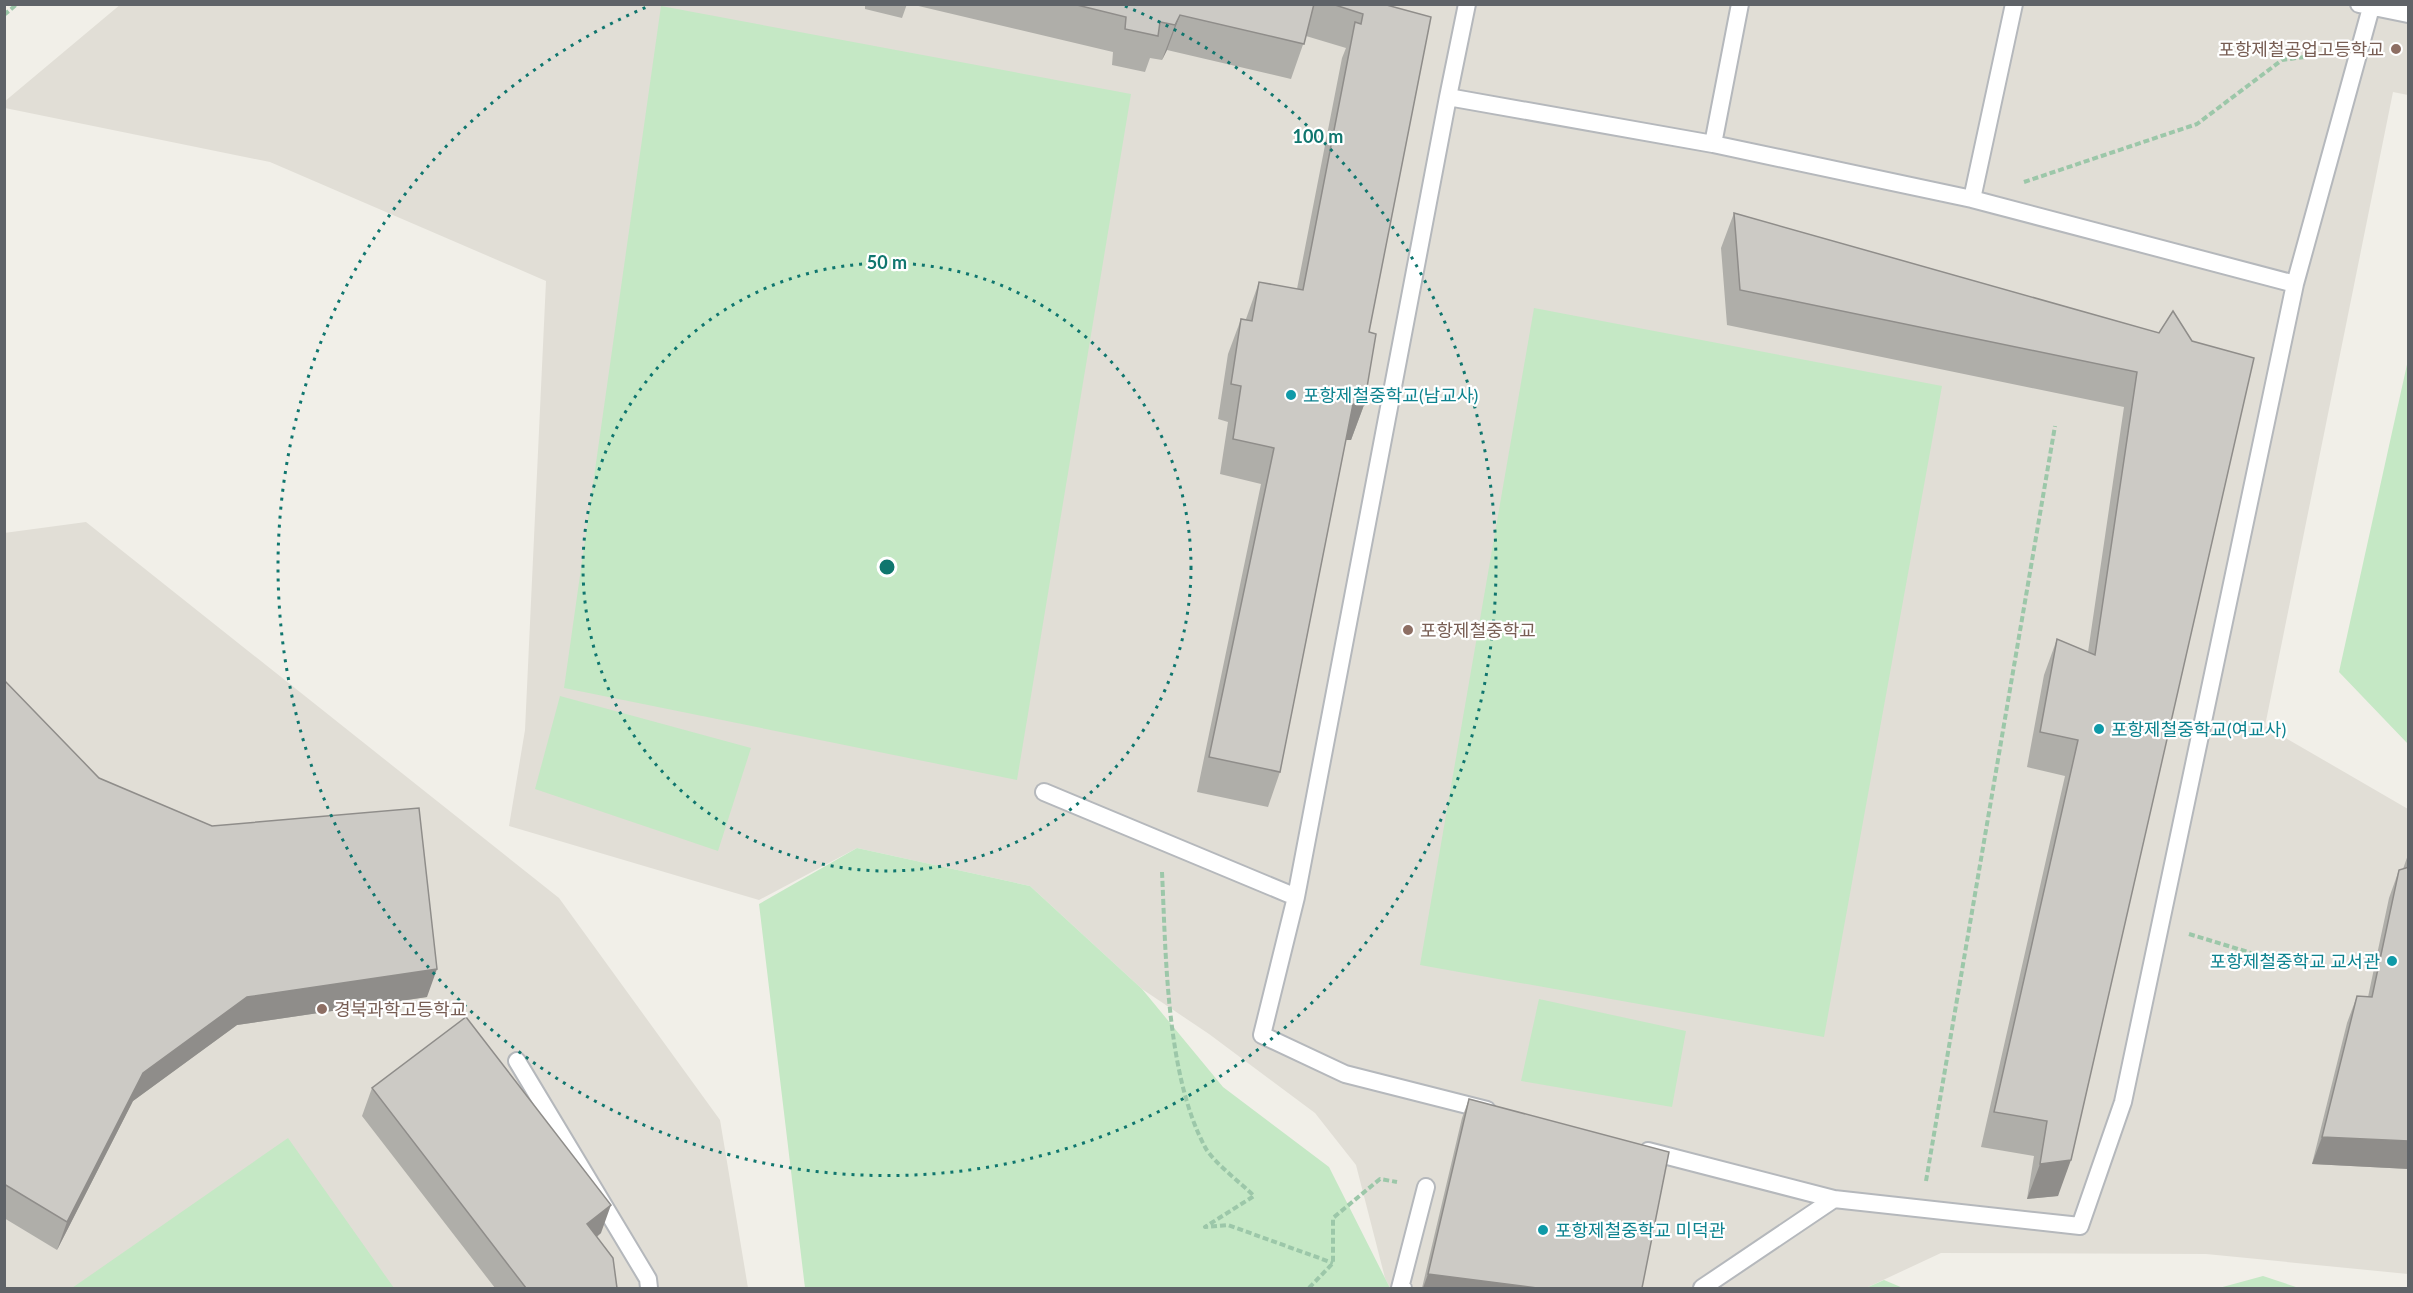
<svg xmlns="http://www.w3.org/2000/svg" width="2413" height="1293" font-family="Lato,'Noto Sans KR',sans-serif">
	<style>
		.education { fill: #e1ded6 }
		.green { fill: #c5e8c5 }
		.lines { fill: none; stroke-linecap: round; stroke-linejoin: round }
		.service-casing { stroke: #b5b8bc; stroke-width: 20 }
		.path { stroke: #9cc7a9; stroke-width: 4; stroke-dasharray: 6 3; stroke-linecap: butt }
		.service { stroke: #fff; stroke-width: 16 }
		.wall { fill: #afaea9 }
		.shaded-wall { fill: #8f8d8a }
		.building { fill: #cccac5; stroke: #8f8d8a; stroke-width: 1.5 }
		.ring { fill: none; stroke: #0f766e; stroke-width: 3; stroke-dasharray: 3 6 }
		.education-dot { fill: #8d6e63; stroke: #fff; stroke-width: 2 }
		.culture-dot { fill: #0f9aa8; stroke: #fff; stroke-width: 2 }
		.labels { text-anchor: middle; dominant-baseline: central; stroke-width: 4.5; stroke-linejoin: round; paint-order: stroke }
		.education-label { font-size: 18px; fill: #785e54; stroke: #fff; text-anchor: start }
		.culture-label { font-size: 18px; fill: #0d838f; stroke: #fff; text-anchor: start }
		.centre { fill: #0f766e; stroke: #fff; stroke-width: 3 }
		.ring-label { font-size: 18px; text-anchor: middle; font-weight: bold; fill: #0f766e; stroke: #fff; stroke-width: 4.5; stroke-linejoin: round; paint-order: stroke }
	</style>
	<rect width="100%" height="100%" fill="#f1efe8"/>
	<path class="education" d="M121 4 2408 5V95L2393 92 2265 726 2408 809V1274L2206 1254 1941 1253 1866 1288H1390L1385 1278 1356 1165 1315 1113 1209 1034 1142 989 1030 886 857 848 759 900 509 826 525 730 546 281 270 162 5 108 4 102Z
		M86 522 559 898 720 1120 748 1288H5L4 533Z"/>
	<path class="green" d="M661 6 1131 94 1017 780 564 688Z
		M1534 308 1942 386 1824 1037 1420 965Z
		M2408 360V744L2339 672Z
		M560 696 751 748 718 851 535 789Z
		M857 848 1030 886 1142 989 1223 1087 1329 1167 1390 1288H805L759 904Z
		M1539 999 1686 1031 1672 1107 1521 1081Z
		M288 1138 394 1288H72Z
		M2263 1276 2299 1288H2219Z
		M1884 1280 1903 1288H1866Z"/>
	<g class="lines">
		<g class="service-casing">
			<path id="service" d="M1467 4 1448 97 1713 144 1972 199 2014 4
				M2359 4 2408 14
				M1713 144 1740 4
				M1972 199 2295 284 2372 4
				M1044 792 1296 897 1448 97
				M1296 897 1262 1035 1345 1074 1487 1110
				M517 1061 648 1279 649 1288
				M1648 1151 1834 1199 2080 1226 2123 1102 2295 284
				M1403 1288H1400L1426 1187
				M1702 1288 1834 1199"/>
		</g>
		<path class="path" d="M4 15 17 4
			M2024 182 2197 124 2282 60 2327 54
			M1162 872C1166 955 1166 1074 1205 1147 1213 1162 1241 1183 1254 1196L1205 1227 1228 1225 1333 1263
			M2189 934 2291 965
			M1926 1181 2055 426
			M1309 1288 1333 1263V1218L1380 1179 1397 1182"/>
		<use href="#service" class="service"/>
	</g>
	<path class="wall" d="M865 4H907L902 18 865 9Z
		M910 4H1383L1369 332 1364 405 1351 440H1346L1280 772 1268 807 1197 792 1261 484 1220 474 1228 422 1218 419 1228 354 1241 319H1246L1259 282 1297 289 1342 58 1346 48 1306 36 1291 79 1167 50 1162 60 1150 58 1145 72 1112 65 1113 52Z
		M1734 213 2159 333 2058 1196 2027 1199 2034 1156 1981 1147 2065 776 2027 767 2044 675 2057 639 2088 652 2124 407 1727 325 1721 248Z
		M4 680 99 778 427 997 237 1025 133 1101 57 1250 4 1218Z
		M2409 852V1169L2312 1164 2347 1023 2357 996 2368 997 2389 898 2399 870 2403 869Z
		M372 1088 601 1233 597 1237 617 1288H495L362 1116Z
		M1469 1099 1642 1288H1422L1462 1118Z"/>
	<path class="shaded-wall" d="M1180 15 1167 50 1162 60 1175 25Z
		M1353 404 1364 405 1351 440H1340Z
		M437 969 427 997 237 1025 133 1101 57 1250 67 1222 143 1073 247 997Z
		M2322 1137 2409 1141V1169L2312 1164Z
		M2071 1160 2058 1196 2027 1199 2040 1164Z
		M611 1205 601 1233 577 1252 587 1224Z
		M1428 1274 1537 1288H1423Z"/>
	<path class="building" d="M1073 4H1314L1304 44 1180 15 1175 25 1160 22 1158 36 1125 29 1126 17Z
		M1332 4H1383L1431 17 1369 332 1376 334 1364 405 1353 404 1280 772 1209 757 1274 448 1233 439 1241 386 1231 384 1241 319 1252 321 1259 282 1303 290 1355 22 1361 24 1363 14Z
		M1734 213 2159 333 2173 311 2192 341 2254 358 2071 1160 2040 1164 2047 1121 1994 1112 2078 740 2040 732 2057 639 2095 655 2137 372 1740 290Z
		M4 680 99 778 212 826 419 808 437 969 247 997 143 1073 67 1222 4 1184Z
		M2409 867V1141L2322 1137 2357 996 2372 997 2399 870Z
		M466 1017 611 1205 587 1224 613 1258 617 1288H526L372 1088Z
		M1469 1099 1669 1152 1642 1288H1537L1428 1274Z"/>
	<g class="ring">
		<circle cx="887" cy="567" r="304"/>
		<path d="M1125 6A609 609 0 1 1 649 6"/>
	</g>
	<g class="education-dot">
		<circle cx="2396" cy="49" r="6"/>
		<circle cx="1408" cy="630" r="6"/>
		<circle cx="322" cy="1009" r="6"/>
	</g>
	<g class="culture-dot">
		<circle cx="1291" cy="395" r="6"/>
		<circle cx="2099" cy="729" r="6"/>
		<circle cx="2392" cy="961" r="6"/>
		<circle cx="1543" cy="1230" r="6"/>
	</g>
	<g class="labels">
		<g class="education-label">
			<text x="2384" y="49" text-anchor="end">포항제철공업고등학교</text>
			<text x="1420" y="630">포항제철중학교</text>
			<text x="334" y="1009">경북과학고등학교</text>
		</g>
		<g class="culture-label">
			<text x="1303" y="395">포항제철중학교(남교사)</text>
			<text x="2111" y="729">포항제철중학교(여교사)</text>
			<text x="2380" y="961" text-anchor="end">포항제철중학교 교서관</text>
			<text x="1555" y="1230">포항제철중학교 미덕관</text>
		</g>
	</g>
	<circle cx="887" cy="567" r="9" class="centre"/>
	<g class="ring-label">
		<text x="1318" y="143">100 m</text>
		<text x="887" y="269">50 m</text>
	</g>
	<rect width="2413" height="1293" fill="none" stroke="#5f6368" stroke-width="12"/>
</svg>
